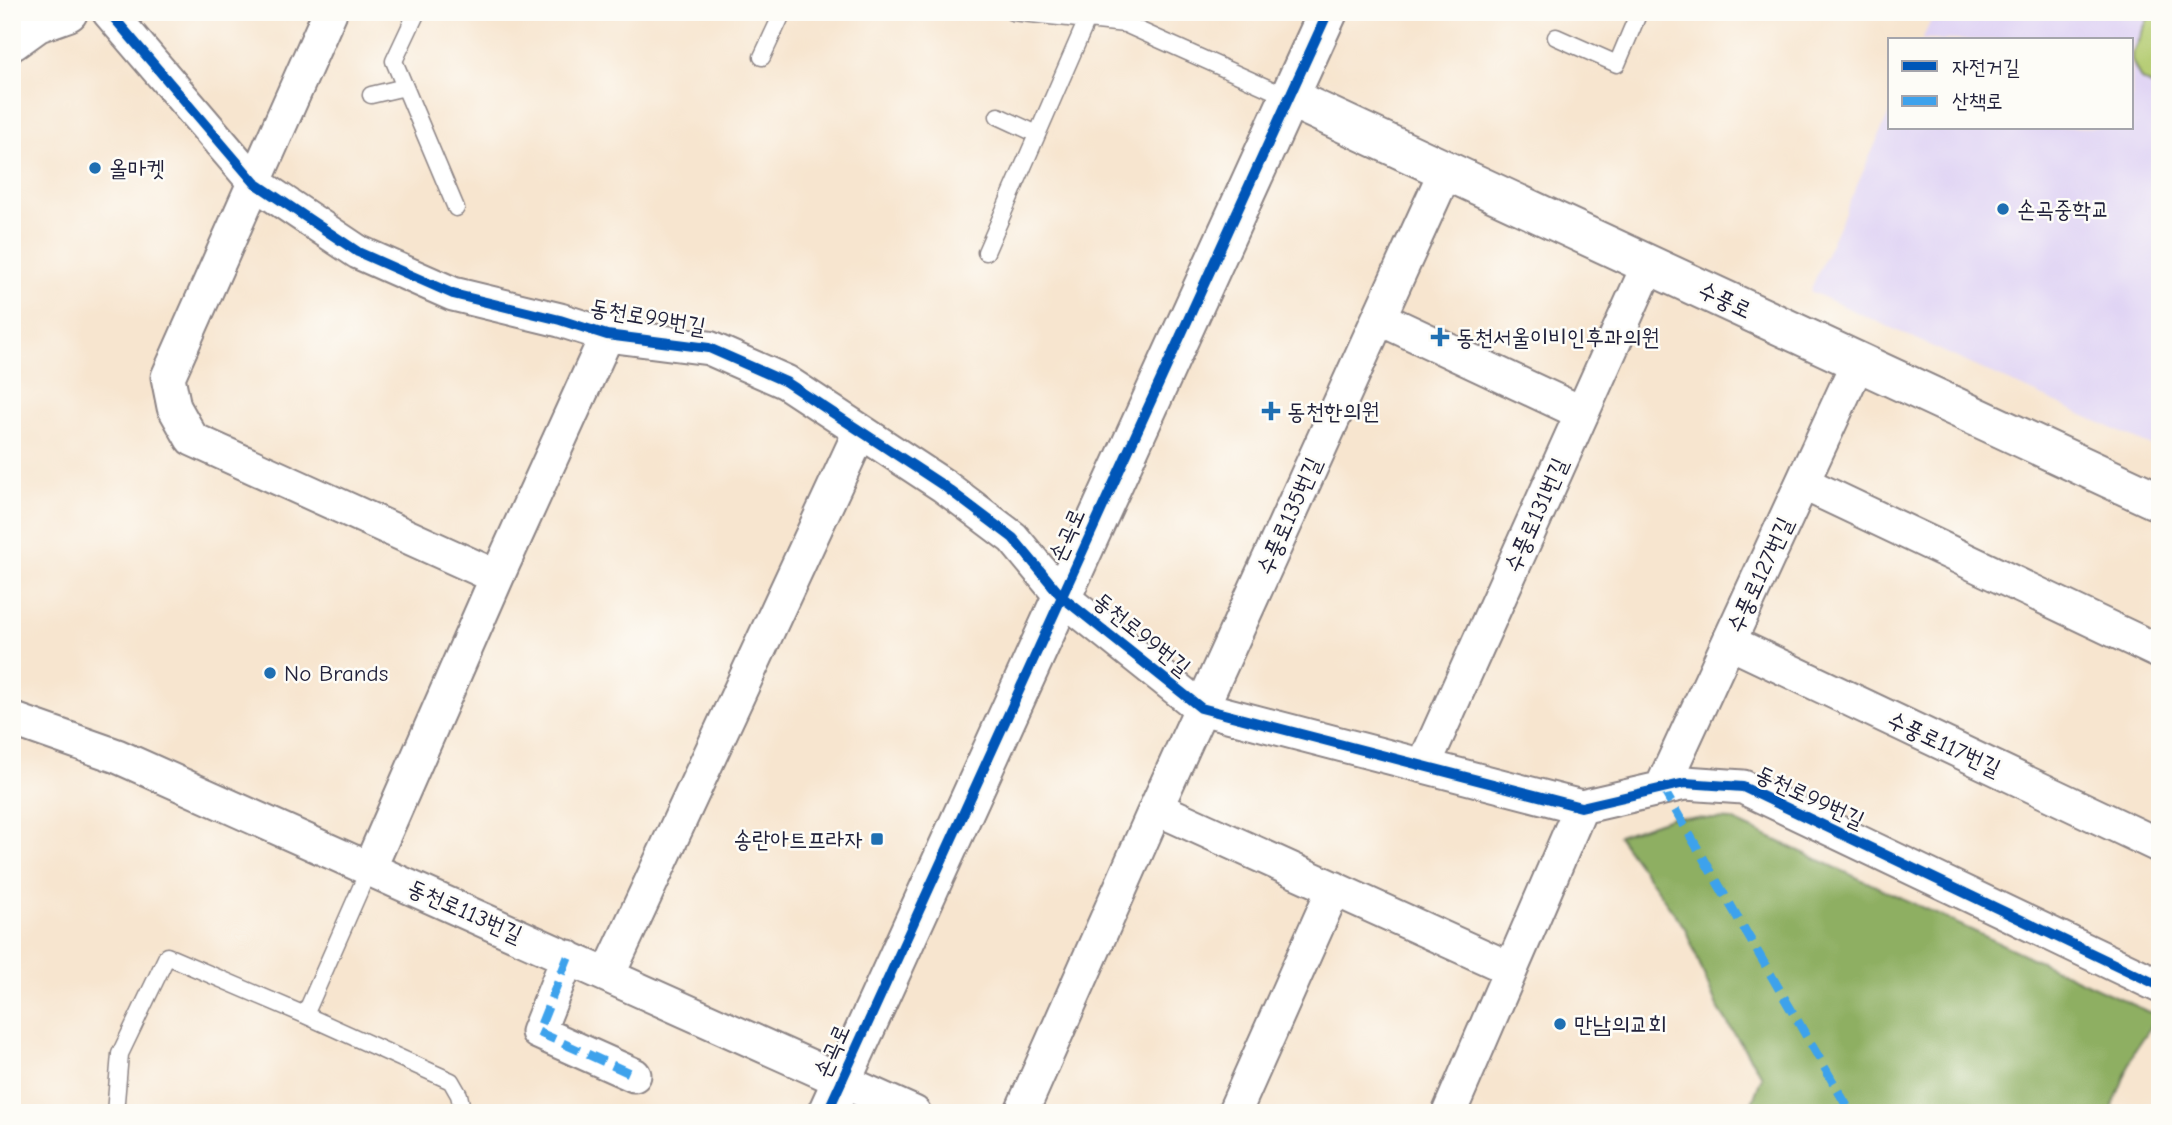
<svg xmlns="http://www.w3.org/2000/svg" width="2172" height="1125" font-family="'Comic Neue','Poor Story',sans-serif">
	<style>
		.built { fill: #e0d4f4 }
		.green { fill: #b3cb70; stroke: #6a7656; stroke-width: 2 }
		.forest { fill: #8eaf62; stroke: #58684e; stroke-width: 2 }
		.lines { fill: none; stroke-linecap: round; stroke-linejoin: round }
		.service-casing { stroke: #8c8485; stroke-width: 19 }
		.minor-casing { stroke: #8c8485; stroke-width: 37 }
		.tertiary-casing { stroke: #8c8485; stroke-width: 42 }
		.service { stroke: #fff; stroke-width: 16 }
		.minor { stroke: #fff; stroke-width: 33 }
		.tertiary { stroke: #fff; stroke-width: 38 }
		.quiet { stroke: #3ea2ec; stroke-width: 9; stroke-dasharray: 18 9; stroke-linecap: butt }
		.cycleway-casing { stroke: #fdfcf7; stroke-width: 15 }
		.cycleway { stroke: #0057b8; stroke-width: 10 }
		.poi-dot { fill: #1f6fb2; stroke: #fdfcf7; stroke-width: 2.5 }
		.labels { text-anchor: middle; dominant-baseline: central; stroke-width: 5; stroke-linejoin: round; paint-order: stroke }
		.poi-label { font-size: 23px; fill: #22223b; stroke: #fdfcf7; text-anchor: start }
		.street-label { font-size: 23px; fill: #22223b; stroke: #fdfcf7 }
	</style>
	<rect width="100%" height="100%" fill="#fdfcf7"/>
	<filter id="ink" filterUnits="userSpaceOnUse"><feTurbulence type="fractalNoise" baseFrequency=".0143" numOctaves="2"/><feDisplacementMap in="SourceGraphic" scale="14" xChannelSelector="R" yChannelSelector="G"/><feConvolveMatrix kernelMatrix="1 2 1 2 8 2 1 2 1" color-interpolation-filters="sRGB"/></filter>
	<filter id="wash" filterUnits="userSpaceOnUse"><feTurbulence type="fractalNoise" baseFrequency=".00686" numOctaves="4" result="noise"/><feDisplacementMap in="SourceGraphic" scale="28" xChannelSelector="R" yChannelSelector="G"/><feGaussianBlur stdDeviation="1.57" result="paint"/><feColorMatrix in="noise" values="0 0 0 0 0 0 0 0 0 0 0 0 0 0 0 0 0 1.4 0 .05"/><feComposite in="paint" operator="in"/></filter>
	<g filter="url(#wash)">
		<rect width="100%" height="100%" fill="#f7e5cf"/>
		<path class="built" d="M1935 12H2160V450L1810 291 1890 111V128H2132V40H1922Z"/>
		<path class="green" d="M2151 12H2160V89L2141 80 2132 61V54Z"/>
		<path class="forest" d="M1673 817 1732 820 2158 1016 2135 1050 2110 1113H1734L1751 1106 1762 1076 1717 1007 1685 928 1618 836Z"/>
	</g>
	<g filter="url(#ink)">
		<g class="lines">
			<g class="service-casing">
				<path id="service" d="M417 12 394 61 456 208
					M1012 12 1125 24 1290 98
					M1556 37 1617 64 1639 12
					M762 57 783 12
					M371 95 405 87
					M998 116 1037 134
					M986 252 1090 13
					M369 869 305 1015 451 1081 459 1095 463 1113
					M115 1113 120 1054 167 956 305 1015"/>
			</g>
			<g class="minor-casing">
				<path id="minor" d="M109 12 255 183 358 252 453 294 560 320 607 335 709 348 786 382 944 486 1013 538 1062 597 1201 708 1581 807 1685 783 1743 787 2160 986
					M330 12 168 377 174 407 192 439 497 577
					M1379 318 1582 413
					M1803 483 2160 652
					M1729 642 2160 846
					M12 719 117 756 914 1113
					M1424 765 1649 264
					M1662 787 1858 362
					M1156 808 1511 969
					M369 869 497 577 607 335
					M568 957 538 1032 634 1075
					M608 975 860 432
					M1021 1113 1156 808 1446 170
					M1234 1113 1334 888
					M1449 1113 1581 807"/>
			</g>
			<g class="tertiary-casing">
				<path id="tertiary" d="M12 41 37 23 68 12
					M1290 98 2160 502
					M827 1113 1328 12"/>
			</g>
			<use href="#service" class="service"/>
			<use href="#minor" class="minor"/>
			<use href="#tertiary" class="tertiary"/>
			<path class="quiet" d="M1662 787 1851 1113
				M568 957 538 1032 634 1075"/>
			<g class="cycleway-casing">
				<path id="cycleway" d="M109 12 255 183 358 252 453 294 560 320 607 335 709 348 786 382 944 486 1013 538 1062 597 1201 708 1581 807 1685 783 1743 787 2160 986
					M827 1113 1328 12"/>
			</g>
			<use href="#cycleway" class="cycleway"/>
		</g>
	</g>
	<g class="poi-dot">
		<circle cx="95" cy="168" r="7"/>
		<circle cx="2003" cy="209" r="7"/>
		<path d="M1436.5 326.5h7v7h7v7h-7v7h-7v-7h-7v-7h7z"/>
		<path d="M1267.5 400.5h7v7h7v7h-7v7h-7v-7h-7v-7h7z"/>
		<circle cx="270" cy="673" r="7"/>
		<rect x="870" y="832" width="14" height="14" rx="3.5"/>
		<circle cx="1560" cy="1024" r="7"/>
	</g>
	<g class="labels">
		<g class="poi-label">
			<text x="109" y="168">올마켓</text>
			<text x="2017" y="209">손곡중학교</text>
			<text x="1456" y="337">동천서울이비인후과의원</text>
			<text x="1287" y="411">동천한의원</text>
			<text x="284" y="673">No Brands</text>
			<text x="863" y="839" text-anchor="end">송란아트프라자</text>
			<text x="1574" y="1024">만남의교회</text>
		</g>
		<g class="street-label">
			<text transform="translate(1725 300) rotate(25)">수풍로</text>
			<text transform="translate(648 317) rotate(10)">동천로99번길</text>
			<text transform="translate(1536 515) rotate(-66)">수풍로131번길</text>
			<text transform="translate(1289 516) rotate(-66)">수풍로135번길</text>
			<text transform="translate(1067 535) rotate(-66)">손곡로</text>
			<text transform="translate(1760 575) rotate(-65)">수풍로127번길</text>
			<text transform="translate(1142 634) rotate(39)">동천로99번길</text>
			<text transform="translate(1944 744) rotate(25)">수풍로117번길</text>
			<text transform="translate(1810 797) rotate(25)">동천로99번길</text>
			<text transform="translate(465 911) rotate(24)">동천로113번길</text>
			<text transform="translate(832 1051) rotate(-66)">손곡로</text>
		</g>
	</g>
	<rect width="2172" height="1125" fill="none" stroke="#fdfcf7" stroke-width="42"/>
	<rect x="1888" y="38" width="245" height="91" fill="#fdfcf7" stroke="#a5a5ac" stroke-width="2"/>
	<rect x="1902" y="61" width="35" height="10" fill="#0057b8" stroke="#a5a5ac" stroke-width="2"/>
	<text x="1952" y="74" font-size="21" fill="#22223b">자전거길</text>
	<rect x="1902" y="96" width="35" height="10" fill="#3ea2ec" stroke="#a5a5ac" stroke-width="2"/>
	<text x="1952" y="108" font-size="21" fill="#22223b">산책로</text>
</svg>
